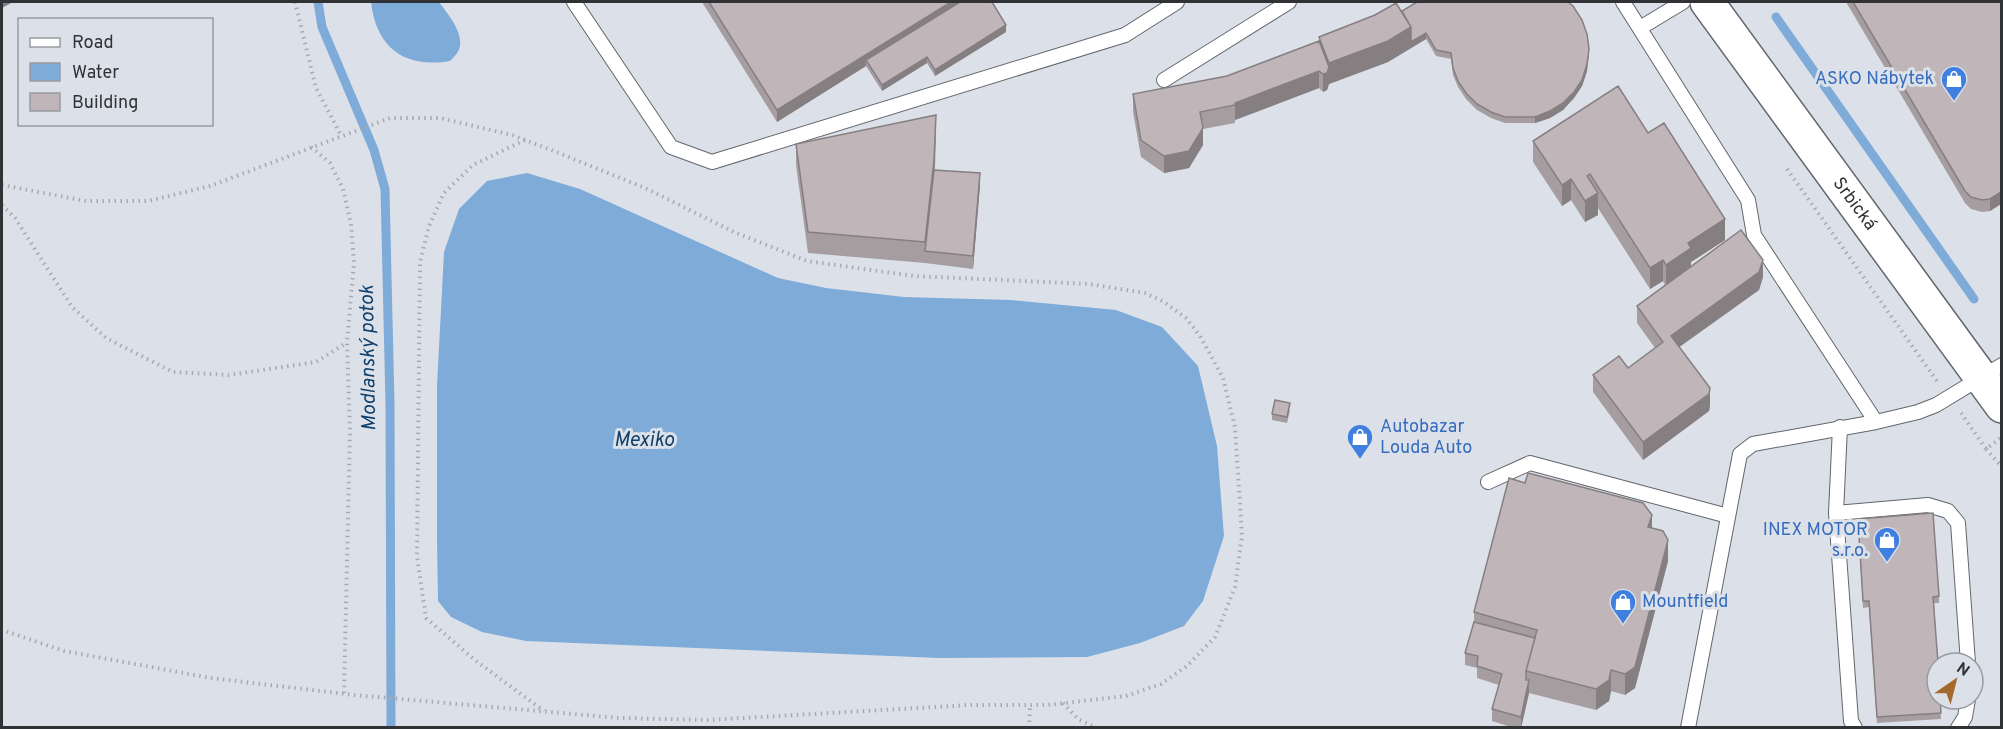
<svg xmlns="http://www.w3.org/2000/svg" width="2003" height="729" font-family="Overpass,sans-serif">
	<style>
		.water { fill: #7fabd9 }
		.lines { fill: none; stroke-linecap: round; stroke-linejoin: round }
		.stream { stroke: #7fabd9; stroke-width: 9 }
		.lane-casing { stroke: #61656c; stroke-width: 16 }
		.secondary-casing { stroke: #61656c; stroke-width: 36 }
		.path { stroke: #a6aab1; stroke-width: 4; stroke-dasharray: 1.5 4.5; stroke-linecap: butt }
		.lane { stroke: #fff; stroke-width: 14 }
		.secondary { stroke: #fff; stroke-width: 33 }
		.wall { fill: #a59da0 }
		.shaded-wall { fill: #867f82 }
		.building { fill: #c0b6ba; stroke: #867f82; stroke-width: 1.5 }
		.labels { text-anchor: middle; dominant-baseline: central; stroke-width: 6; stroke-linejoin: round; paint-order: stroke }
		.shop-label { font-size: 18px; fill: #366cbe; stroke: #dce1e9; text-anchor: end }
		.street-label { font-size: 18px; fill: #303235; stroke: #dce1e9 }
		.water-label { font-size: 20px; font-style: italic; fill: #10406c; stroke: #dce1e9 }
	</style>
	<rect width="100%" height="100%" fill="#dce1e9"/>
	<path class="water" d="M371 2H439C447 13 462 30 460 45 460 51 454 57 450 61 404 69 376 47 371 2Z
		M527 173 580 189 778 278 826 288 904 297 1011 300 1116 310 1162 327 1198 366 1217 446 1224 536 1203 601 1184 626 1140 643 1087 657 940 658 526 641 482 632 451 617 438 601 437 539V386L444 252 459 209 487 181Z"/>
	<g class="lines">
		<path class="stream" d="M318 2 322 27 374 150 385 189 390 404 391 728
			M1776 17 1974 299"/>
		<g class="lane-casing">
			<path id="lane" d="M574 2 671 147 712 162 1125 35 1177 2
				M1623 2 1748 200 1754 235 1876 422 1918 412 1936 405 2002 365
				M1640 28 1683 2
				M1164 80 1289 2
				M1840 427 1836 513 1851 721 1855 728
				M1488 482 1530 463 1728 516
				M1836 513 1928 505 1948 511 1958 523 1968 663
				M1688 728 1740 454 1753 444 1876 422
				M1958 728 1965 717 1968 699"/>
		</g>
		<g class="secondary-casing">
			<g id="secondary">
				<path id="s1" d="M1707 2 2002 406"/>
			</g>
		</g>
		<path class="path" d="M295 2 316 88 341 135
			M525 140 473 165 444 193 429 226 420 262 417 557 426 618 476 661 544 711
			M311 147 330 163 343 189 351 224 354 263 347 342 350 432 344 693
			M1787 169 1937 381
			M2 185 86 201H148L210 186 390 118H440L512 135 551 150 645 188 734 232 807 261 914 276 1089 284 1145 293 1164 302 1186 318 1200 336 1223 378 1235 427 1242 536 1235 587 1215 637 1187 666 1161 684 1126 696 1047 705H970L708 720 620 718 354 695 211 678 64 651 2 630
			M2 205 15 218 72 307 106 338 173 372 229 375 316 362 346 343
			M1961 413 1986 449 2001 438
			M1986 449 2002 467
			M1063 703 1078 719 1096 728
			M1029 728 1030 705"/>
		<use href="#lane" class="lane"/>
		<use href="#secondary" class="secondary"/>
	</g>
	<path class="wall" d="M702 2H992L1006 32 935 76 927 63 882 91 866 66 777 122Z
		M1846 2H2001V204L1990 211 1982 212 1971 209 1965 203Z
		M1402 11 1589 56 1587 71 1582 86 1574 98 1563 110 1550 118 1535 123H1505L1491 118 1477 110 1466 99 1458 87 1453 75 1451 59 1436 56 1426 39 1388 62 1329 84 1327 90 1323 92 1319 88 1235 120V123L1203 129V145L1189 168 1164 173 1141 157 1133 112V94L1227 76 1319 41V37Z
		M936 136 935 170 980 185 973 269 925 263 808 253 796 165V144Z
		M1533 141 1725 240 1691 262V266L1763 277 1759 290 1679 347 1710 405 1709 411 1643 460 1593 392V375L1628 368 1655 348 1637 323V306L1665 285 1663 281 1650 289 1598 208V215L1585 222 1571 200 1562 206 1533 162Z
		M1290 410 1287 423 1272 420V414Z
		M1858 525 1939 596V603H1934L1941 719 1877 723 1869 607 1863 608Z
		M1652 528 1668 561 1635 688 1625 695 1611 691 1609 701 1596 710 1529 693 1521 728H1514L1492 721V709L1499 685 1477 678V668L1465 665V653L1474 622V612Z"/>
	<path class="shaded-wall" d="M2 2H13L2 8Z
		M951 2H970L866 60V66L777 122V110Z
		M1006 25V32L935 76V70Z
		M1411 27 1426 33V39L1388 62 1329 84 1327 90 1323 92V74L1329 67V63Z
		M1589 49 1587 71 1582 86 1574 98 1563 110 1550 118 1535 123V117Z
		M927 57V63L882 91V85Z
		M1319 71V88L1235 120V103Z
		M936 115 934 182 925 251V242Z
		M1203 128V145L1189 168 1164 173V156Z
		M980 173V185L973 269V256Z
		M1571 179V200L1562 206V185Z
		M2001 192V204L1990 211V199Z
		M1598 193V215L1585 222V201Z
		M1725 219V240L1691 262V270L1666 286V265L1688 243Z
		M1663 260V281L1650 289V268Z
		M1763 260V277L1759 290 1671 353V336Z
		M1710 388V405L1709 411 1643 460V442Z
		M1652 515V536L1648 527Z
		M1668 540V561L1635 688 1625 695V674Z
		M1611 670V691L1609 701 1596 710V689Z
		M1529 680V693L1521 728V717Z"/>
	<path class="building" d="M709 2H951L777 110Z
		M960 2H992L1006 25 935 70 927 57 882 85 866 60Z
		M1417 2H1568L1573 6 1582 20 1587 34 1589 49 1587 64 1582 80 1574 92 1563 103 1550 111 1535 117H1505L1491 112 1477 104 1466 93 1458 81 1453 68 1451 53 1436 50 1426 33 1411 42V27L1402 11Z
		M1853 2H2001V192L1990 199 1982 200 1971 197 1965 191Z
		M1396 3 1411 27 1388 41 1329 63 1319 37 1375 15Z
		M1319 41 1329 67 1327 73 1323 74 1319 71 1235 103V105L1200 112 1203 128 1189 151 1164 156 1141 140 1133 94 1227 76Z
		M1618 86 1648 133 1664 123 1725 219 1688 243 1691 248 1666 265 1663 260 1650 268 1590 174 1587 176 1598 193 1585 201 1571 179 1562 185 1533 141Z
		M936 115 934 160 925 242 808 232 796 144Z
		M934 170 980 173 973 256 925 251Z
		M1741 230 1763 260 1759 272 1671 336 1710 388 1709 394 1643 442 1593 375 1619 356 1628 368 1663 342 1637 306Z
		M1275 400 1290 403 1287 417 1272 414Z
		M1528 473 1643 503 1652 515 1648 527 1663 531 1668 540 1635 667 1625 674 1611 670 1609 680 1596 689 1526 671 1537 630 1474 612 1509 478 1525 483Z
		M1933 513 1939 596 1933 597 1938 663 1937 699H1940L1941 713 1877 717 1869 601H1863L1858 519Z
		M1474 622 1535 638 1526 671V680H1529L1521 717 1492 709 1502 674 1477 666 1478 656 1465 653Z"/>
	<defs>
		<g id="shop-pin" transform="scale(1.35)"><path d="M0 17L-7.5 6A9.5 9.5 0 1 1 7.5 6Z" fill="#3f7fe0" stroke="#dce1e9"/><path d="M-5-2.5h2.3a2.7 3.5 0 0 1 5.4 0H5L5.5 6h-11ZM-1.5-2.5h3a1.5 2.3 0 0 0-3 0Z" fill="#fff"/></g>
	</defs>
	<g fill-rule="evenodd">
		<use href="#shop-pin" x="1954" y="79"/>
		<use href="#shop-pin" x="1360" y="437"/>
		<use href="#shop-pin" x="1887" y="540"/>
		<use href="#shop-pin" x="1623" y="602"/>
	</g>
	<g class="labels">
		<g class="shop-label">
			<text x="1934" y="79">ASKO Nábytek</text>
			<text x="1380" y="427" text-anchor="start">Autobazar<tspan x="1380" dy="21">Louda Auto</tspan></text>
			<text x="1868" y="530">INEX MOTOR<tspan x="1868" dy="21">s.r.o.</tspan></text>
			<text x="1642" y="602" text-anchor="start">Mountfield</text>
		</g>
		<g class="street-label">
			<text stroke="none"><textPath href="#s1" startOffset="250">Srbická</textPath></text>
		</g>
		<g class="water-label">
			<text transform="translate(369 358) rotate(-91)">Modlanský potok</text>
			<text x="644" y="441">Mexiko</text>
		</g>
	</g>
	<rect width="2003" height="729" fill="none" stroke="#303235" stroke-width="6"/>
	<rect x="18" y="18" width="195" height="108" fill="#dce1e9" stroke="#979ba1" stroke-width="1.5"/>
	<rect x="30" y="38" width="30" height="9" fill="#ffffff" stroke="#979ba1" stroke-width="1.5"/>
	<text x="72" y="48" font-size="18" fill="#303235">Road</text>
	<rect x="30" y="63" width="30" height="18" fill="#7fabd9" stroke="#979ba1" stroke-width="1.5"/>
	<text x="72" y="78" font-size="18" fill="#303235">Water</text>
	<rect x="30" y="93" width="30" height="18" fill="#c0b6ba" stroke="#979ba1" stroke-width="1.5"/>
	<text x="72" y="108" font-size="18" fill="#303235">Building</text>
	<g transform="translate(1955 681) rotate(35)"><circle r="28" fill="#dce1e9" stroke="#979ba1" stroke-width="1.5"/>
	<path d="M0-4.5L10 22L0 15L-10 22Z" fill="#a5692b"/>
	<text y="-9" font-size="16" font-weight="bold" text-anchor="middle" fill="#303235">N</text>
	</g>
</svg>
